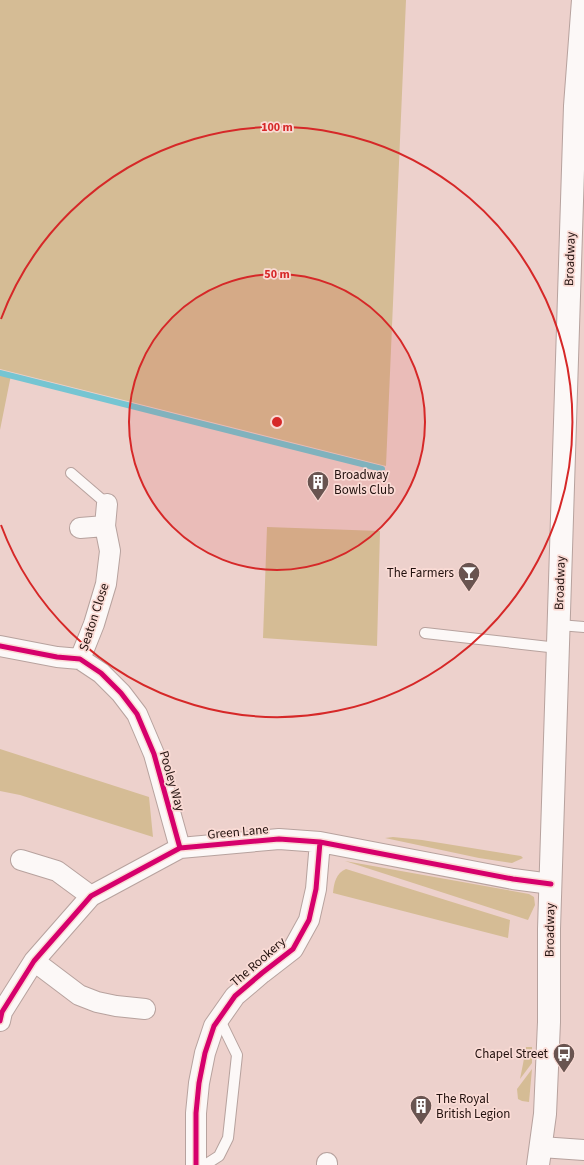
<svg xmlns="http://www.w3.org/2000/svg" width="584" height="1165" font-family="'Source Sans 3',sans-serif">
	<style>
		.green { fill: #d5bc95 }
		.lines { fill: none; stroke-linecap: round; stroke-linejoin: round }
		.stream { stroke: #75c5d2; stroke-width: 6 }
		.service-casing { stroke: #b7a29e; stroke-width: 12 }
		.minor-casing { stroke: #b7a29e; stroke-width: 22 }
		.secondary-casing { stroke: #b7a29e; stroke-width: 24 }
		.service { stroke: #fcf8f7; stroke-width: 10 }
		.minor { stroke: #fcf8f7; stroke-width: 20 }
		.secondary { stroke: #fcf8f7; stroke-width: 22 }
		.cycleway-casing { stroke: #fadbd5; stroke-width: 8 }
		.cycleway { stroke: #d6006c; stroke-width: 5 }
		.ring { fill: none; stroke: #d62828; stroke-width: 2 }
		.labels { text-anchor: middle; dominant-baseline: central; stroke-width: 3.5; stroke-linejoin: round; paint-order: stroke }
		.street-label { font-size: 13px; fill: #22110e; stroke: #fadbd5 }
		.poi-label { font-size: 13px; fill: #22110e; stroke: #fadbd5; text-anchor: start }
		.centre { fill: #d62828; stroke: #fadbd5; stroke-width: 2 }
		.ring-label { font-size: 12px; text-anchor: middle; font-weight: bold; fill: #d62828; stroke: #fadbd5; stroke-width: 3.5; stroke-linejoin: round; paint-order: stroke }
	</style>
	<rect width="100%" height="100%" fill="#edd1cc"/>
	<path class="green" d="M0 0H406L386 466 0 369Z
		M0 372 11 375 0 430Z
		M267 527 380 531 377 646 263 638Z
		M0 749 149 797 153 837 20 795 0 791Z
		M393 837 422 840 521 856 523 858 512 863 479 858 385 838Z
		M345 861 529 894 534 897 535 905 528 920Z
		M346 869 510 920 508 938 333 893C334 883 336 873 346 869Z
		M526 1047H532V1063L520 1079 523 1064Z
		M532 1069 529 1102 522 1101 518 1099 517 1089Z"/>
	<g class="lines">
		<path class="stream" d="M0 373 382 469"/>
		<g class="service-casing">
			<path id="service" d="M71 473 107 504
				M559 625 584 627
				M425 633 558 648
				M205 1165 219 1156 228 1138 237 1055 219 1018"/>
		</g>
		<g class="minor-casing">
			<path id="minor" d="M80 528 105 526
				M0 646 57 657 80 659 101 673 121 693 137 714 154 754 180 848
				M80 659 94 624 106 584 110 551 105 526 107 504
				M21 860 57 871 91 896
				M34 961 79 995 97 1002 116 1006 145 1009
				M0 1021 2 1012 34 961 91 896 180 848 279 839 320 842 513 879 551 884
				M541 1147 584 1150
				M196 1165V1113L199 1083 205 1053 214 1026 235 996 262 973 293 949 309 920 316 889 320 842
				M327 1165V1163"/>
		</g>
		<g class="secondary-casing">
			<path id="secondary" d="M538 1165 545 1114 549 1022V929L575 106 583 0"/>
		</g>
		<use href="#service" class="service"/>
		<use href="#minor" class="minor"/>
		<use href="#secondary" class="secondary"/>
		<g class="cycleway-casing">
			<path id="cycleway" d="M0 646 57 657 80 659 101 673 121 693 137 714 154 754 180 848
				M0 1021 2 1012 34 961 91 896 180 848 279 839 320 842 513 879 551 884
				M196 1165V1113L199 1083 205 1053 214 1026 235 996 262 973 293 949 309 920 316 889 320 842"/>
		</g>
		<use href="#cycleway" class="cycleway"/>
	</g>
	<circle cx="277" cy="422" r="148" fill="#d62828" fill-opacity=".12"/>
	<g class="ring">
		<circle cx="277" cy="422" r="148"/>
		<path d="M1 319A295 295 0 1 1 1 525"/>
	</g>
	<defs>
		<g id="building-pin" transform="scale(1.15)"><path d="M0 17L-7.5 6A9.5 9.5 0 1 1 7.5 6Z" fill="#695450" stroke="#fadbd5"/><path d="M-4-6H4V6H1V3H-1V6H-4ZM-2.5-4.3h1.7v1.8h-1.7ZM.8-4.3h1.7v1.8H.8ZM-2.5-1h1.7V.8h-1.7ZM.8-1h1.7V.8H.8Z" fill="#fff"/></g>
		<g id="bar-pin" transform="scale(1.15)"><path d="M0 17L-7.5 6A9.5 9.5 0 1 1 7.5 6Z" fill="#695450" stroke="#fadbd5"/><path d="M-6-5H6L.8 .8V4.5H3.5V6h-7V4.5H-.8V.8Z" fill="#fff"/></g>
		<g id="bus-pin" transform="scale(1.15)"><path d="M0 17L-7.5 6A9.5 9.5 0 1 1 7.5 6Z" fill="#695450" stroke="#fadbd5"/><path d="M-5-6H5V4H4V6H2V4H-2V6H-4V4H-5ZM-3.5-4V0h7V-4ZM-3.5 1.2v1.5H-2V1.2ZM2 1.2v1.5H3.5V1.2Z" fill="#fff"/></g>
	</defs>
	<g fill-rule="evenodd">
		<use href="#building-pin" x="318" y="482"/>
		<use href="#bar-pin" x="469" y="573"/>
		<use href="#bus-pin" x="564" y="1054"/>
		<use href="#building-pin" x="421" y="1106"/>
	</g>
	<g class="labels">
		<g class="street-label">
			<text transform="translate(570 259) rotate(-88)">Broadway</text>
			<text transform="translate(560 583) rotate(-88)">Broadway</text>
			<text transform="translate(94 617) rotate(-72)">Seaton Close</text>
			<text transform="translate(172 781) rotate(74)">Pooley Way</text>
			<text transform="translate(238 832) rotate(-5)">Green Lane</text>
			<text transform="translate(550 930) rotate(-89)">Broadway</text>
			<text transform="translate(258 962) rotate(-41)">The Rookery</text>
		</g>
		<g class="poi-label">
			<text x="334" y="475">Broadway<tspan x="334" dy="15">Bowls Club</tspan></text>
			<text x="454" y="573" text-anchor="end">The Farmers</text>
			<text x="548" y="1054" text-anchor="end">Chapel Street</text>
			<text x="436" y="1099">The Royal<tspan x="436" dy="15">British Legion</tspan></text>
		</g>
	</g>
	<circle cx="277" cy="422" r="6" class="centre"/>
	<g class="ring-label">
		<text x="277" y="131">100 m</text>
		<text x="277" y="278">50 m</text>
	</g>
</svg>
